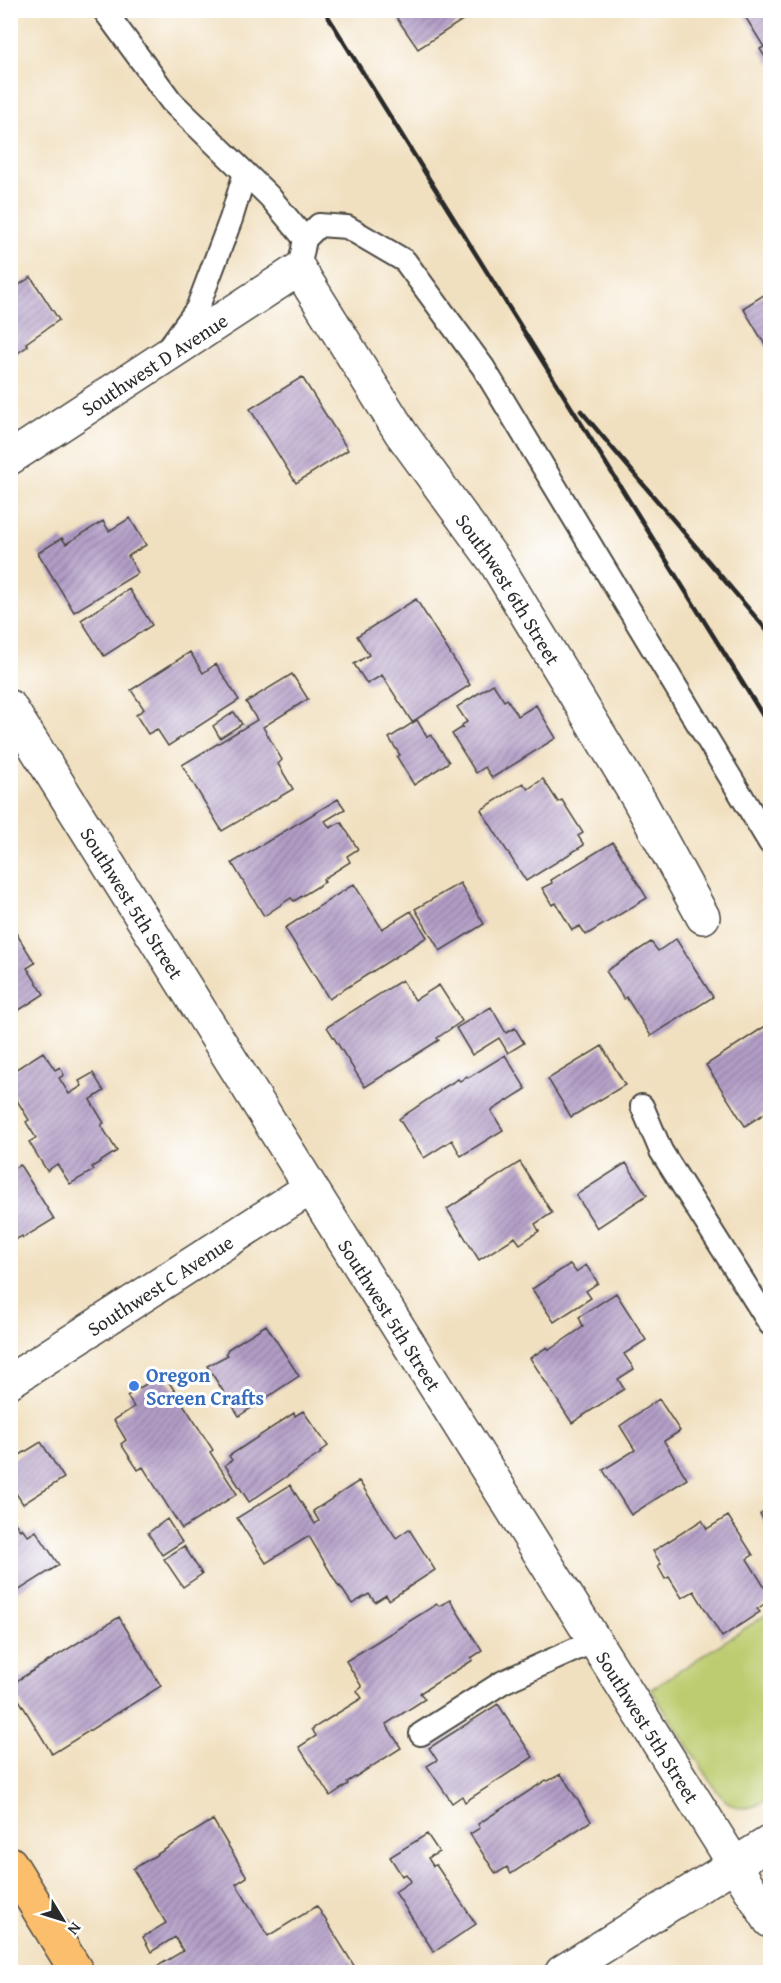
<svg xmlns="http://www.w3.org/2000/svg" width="781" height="1983" font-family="'Gentium Book Plus',serif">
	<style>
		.green { fill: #bdcc6f; stroke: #747c4d; stroke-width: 1.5 }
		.building { fill: url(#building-hatch) }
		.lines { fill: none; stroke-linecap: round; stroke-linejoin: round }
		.lane-casing { stroke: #494641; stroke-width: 26 }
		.street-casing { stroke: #494641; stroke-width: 36 }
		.highway-casing { stroke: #494641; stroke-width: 36 }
		.lane { stroke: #fff; stroke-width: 22 }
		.street { stroke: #fff; stroke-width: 33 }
		.highway { stroke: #fabe6d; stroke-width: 33 }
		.rail { stroke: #2b2b2b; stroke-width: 4.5 }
		.shop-dot { fill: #3f7fe0; stroke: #fff; stroke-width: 2 }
		.labels { text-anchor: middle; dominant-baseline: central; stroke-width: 6; stroke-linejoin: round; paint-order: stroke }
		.street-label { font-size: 20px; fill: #2b2b2b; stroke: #fff }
		.shop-label { font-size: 20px; font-weight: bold; fill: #366cbe; stroke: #fff; text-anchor: start }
	</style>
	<defs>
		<pattern id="building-hatch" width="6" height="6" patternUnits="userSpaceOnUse" patternTransform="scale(1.5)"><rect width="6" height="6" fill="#b29dc6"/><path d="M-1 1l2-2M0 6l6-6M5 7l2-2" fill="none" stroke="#9180a1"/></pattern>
	</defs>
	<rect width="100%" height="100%" fill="#fff"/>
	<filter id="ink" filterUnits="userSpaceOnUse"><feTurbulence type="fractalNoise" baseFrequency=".0167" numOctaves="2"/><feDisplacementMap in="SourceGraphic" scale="12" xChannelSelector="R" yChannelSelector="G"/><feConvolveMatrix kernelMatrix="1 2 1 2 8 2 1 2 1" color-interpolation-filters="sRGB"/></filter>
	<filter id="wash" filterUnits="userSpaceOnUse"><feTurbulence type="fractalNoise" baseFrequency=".008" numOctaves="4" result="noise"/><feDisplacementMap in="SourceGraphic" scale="24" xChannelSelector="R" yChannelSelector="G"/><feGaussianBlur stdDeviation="1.35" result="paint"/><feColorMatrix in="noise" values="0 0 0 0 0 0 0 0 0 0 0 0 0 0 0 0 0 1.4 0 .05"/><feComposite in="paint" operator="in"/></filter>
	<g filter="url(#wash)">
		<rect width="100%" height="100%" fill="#f1e0c0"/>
		<path class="green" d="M770 1612V1798C750 1811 736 1813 719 1794L651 1689Z"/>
		<g id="blocks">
			<path class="building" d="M384 10H478L418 49 392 11 387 14Z
				M741 10H770V65L760 49 764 47Z
				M31 277 59 320 26 343 28 346 10 358V291Z
				M770 291V353L743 308Z
				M302 377 348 450 296 483 250 409Z
				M130 518 146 545 128 556 138 573 74 612 38 553 62 538 66 544 103 521 109 531Z
				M129 589 152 625 104 656 81 620Z
				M416 599 470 685 412 722 382 675 367 684 354 664 369 655 357 636Z
				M190 652 203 673 216 664 239 700 168 746 157 729 148 734 136 715 144 709 131 690Z
				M292 674 308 699 263 727 282 760 278 764 293 789 222 831 182 765 257 720 246 702Z
				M493 684 504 701 507 699 518 716 536 705 556 738 492 778 485 767 476 773 452 734 463 727 462 725 467 722 457 707Z
				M234 712 242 724 220 738 213 726Z
				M417 720 427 737 431 735 449 762 414 785 397 757 400 755 389 738Z
				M543 779 558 802 562 800 583 833 578 836 584 845 526 881 481 810 523 783 528 789Z
				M338 799 345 809 325 821 330 828 341 822 358 849 347 856 350 862 323 879 325 882 294 901 291 898 264 916 232 863Z
				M613 842 647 898 586 935 580 926 572 930 556 903 552 905 542 888 552 883 551 880Z
				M460 883 484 924 440 951 415 909Z
				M354 884 382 929 411 911 427 937 329 999 285 928Z
				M14 930 35 963 27 968 44 994 10 1016V932Z
				M676 939 713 997 651 1036 626 997 624 999 606 971 651 942 658 951Z
				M402 980 415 1000 439 985 462 1021 437 1038 439 1040 365 1087 327 1027Z
				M491 1007 506 1033 515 1028 524 1043 508 1053 499 1038 472 1055 456 1028Z
				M770 1023V1110L745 1126 706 1065Z
				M602 1046 625 1085 571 1117 548 1079Z
				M43 1052 55 1070 60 1067 64 1075 59 1078 69 1094 82 1086 79 1081 93 1073 104 1091 90 1100 104 1123 101 1125 117 1151 92 1167 94 1170 70 1184 57 1164 47 1171 29 1142 36 1138 26 1122 29 1120 10 1089V1073Z
				M505 1055 526 1089 491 1111 503 1130 461 1156 452 1140 424 1158 399 1119 440 1091V1090L458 1079 460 1081 467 1076 468 1078Z
				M520 1162 552 1213 535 1224 539 1231 520 1244 515 1237 479 1260 447 1209Z
				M626 1163 647 1195 597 1228 576 1195Z
				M20 1165 54 1219 23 1238 22 1236 10 1243V1170Z
				M570 1264 576 1272 586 1265 598 1283 586 1291 591 1298 554 1322 532 1289Z
				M616 1293 646 1340 624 1354 634 1369 618 1379 624 1389 572 1423 530 1358 547 1347 549 1350 583 1327 579 1317Z
				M266 1325 299 1376 239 1416 207 1366 228 1355 226 1353 228 1349Z
				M163 1373 213 1450 210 1452 237 1494 182 1529 143 1467 138 1470 121 1444 126 1440 114 1420 134 1407 127 1396Z
				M659 1399 680 1431 664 1441 687 1479 631 1515 603 1470 635 1450 620 1426Z
				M303 1411 328 1446 320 1452 321 1453 249 1502 225 1465 232 1460 229 1456 294 1413 295 1416Z
				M41 1442 64 1478 23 1504 10 1484V1461Z
				M359 1481 396 1538 409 1529 435 1570 389 1600 386 1595 375 1602 369 1594 352 1604 340 1586 339 1587 309 1536 266 1563 237 1518 290 1485 315 1524 319 1521 313 1511Z
				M770 1507V1531L760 1514Z
				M10 1516 20 1530 22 1528 28 1536 36 1531 59 1565 10 1596Z
				M728 1516 753 1555 747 1559 770 1596V1600L757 1609 760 1612 722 1637 694 1591 682 1598 669 1577 665 1579 658 1566 661 1564 653 1551 702 1520 707 1529Z
				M167 1519 182 1542 162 1555 148 1533Z
				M184 1546 202 1574 183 1587 164 1559Z
				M450 1600 482 1651 471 1658 473 1660 420 1693 425 1699 386 1724 401 1748 347 1782 348 1784 330 1796 299 1747 316 1736 312 1729 362 1698 357 1691 362 1687 346 1661 437 1604 439 1606Z
				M119 1617 161 1686 52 1754 10 1685Z
				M498 1704 533 1757 465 1802 462 1796 452 1803 427 1766 437 1760 429 1748Z
				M561 1774 591 1821 511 1874 507 1867 496 1874 470 1834 480 1828 478 1824 546 1780 548 1781Z
				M213 1820 247 1877 236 1884 268 1936 317 1906 358 1972H159L156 1967 183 1951 175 1937 151 1952 143 1937 166 1923 133 1869Z
				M427 1834 439 1852 428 1858 433 1866 436 1865 476 1924 434 1952 395 1892 411 1881 406 1874 402 1876 390 1857Z"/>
		</g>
	</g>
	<g filter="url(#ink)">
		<use href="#blocks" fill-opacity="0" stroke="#494641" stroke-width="1.5"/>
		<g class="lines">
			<g class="lane-casing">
				<path id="lane" d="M104 10 171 101 269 196 305 239
					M299 269 305 239 319 225 347 227 405 261 483 367 770 843
					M170 346 197 309 231 219 245 173
					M642 1106 661 1151 770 1324
					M421 1734 503 1682 594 1641"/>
			</g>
			<g class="street-casing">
				<g id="street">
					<path id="s1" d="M10 458 299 269 401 433 495 562 639 800 703 917"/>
					<path id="s2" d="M10 707 770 1921"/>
					<path id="s3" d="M10 1381 310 1188"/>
					<path d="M562 1972 770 1842"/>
				</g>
			</g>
			<g class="highway-casing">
				<path id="highway" d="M10 1863 77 1972"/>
			</g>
			<use href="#lane" class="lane"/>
			<use href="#street" class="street"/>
			<use href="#highway" class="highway"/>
			<path class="rail" d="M324 10 770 727
				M581 411 770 634"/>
		</g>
	</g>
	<circle class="shop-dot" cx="134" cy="1386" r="6"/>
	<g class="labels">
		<g class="street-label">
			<text stroke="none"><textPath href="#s1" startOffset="172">Southwest D Avenue</textPath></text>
			<text stroke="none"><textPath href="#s1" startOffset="728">Southwest 6th Street</textPath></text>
			<text stroke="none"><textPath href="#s2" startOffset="231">Southwest 5th Street</textPath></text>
			<text stroke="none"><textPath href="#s3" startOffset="178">Southwest C Avenue</textPath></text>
			<text stroke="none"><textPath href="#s2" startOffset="717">Southwest 5th Street</textPath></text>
			<text stroke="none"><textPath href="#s2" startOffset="1203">Southwest 5th Street</textPath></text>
		</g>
		<g class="shop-label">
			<text x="146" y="1374">Oregon<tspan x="146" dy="23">Screen Crafts</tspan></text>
		</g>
	</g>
	<rect width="781" height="1983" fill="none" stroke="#fff" stroke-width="36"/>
	<g transform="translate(63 1920) rotate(128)" stroke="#ffffff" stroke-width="4.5" paint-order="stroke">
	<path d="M0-4.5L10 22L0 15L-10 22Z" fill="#2b2b2b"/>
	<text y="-9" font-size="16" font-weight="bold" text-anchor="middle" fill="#2b2b2b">N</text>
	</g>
</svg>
